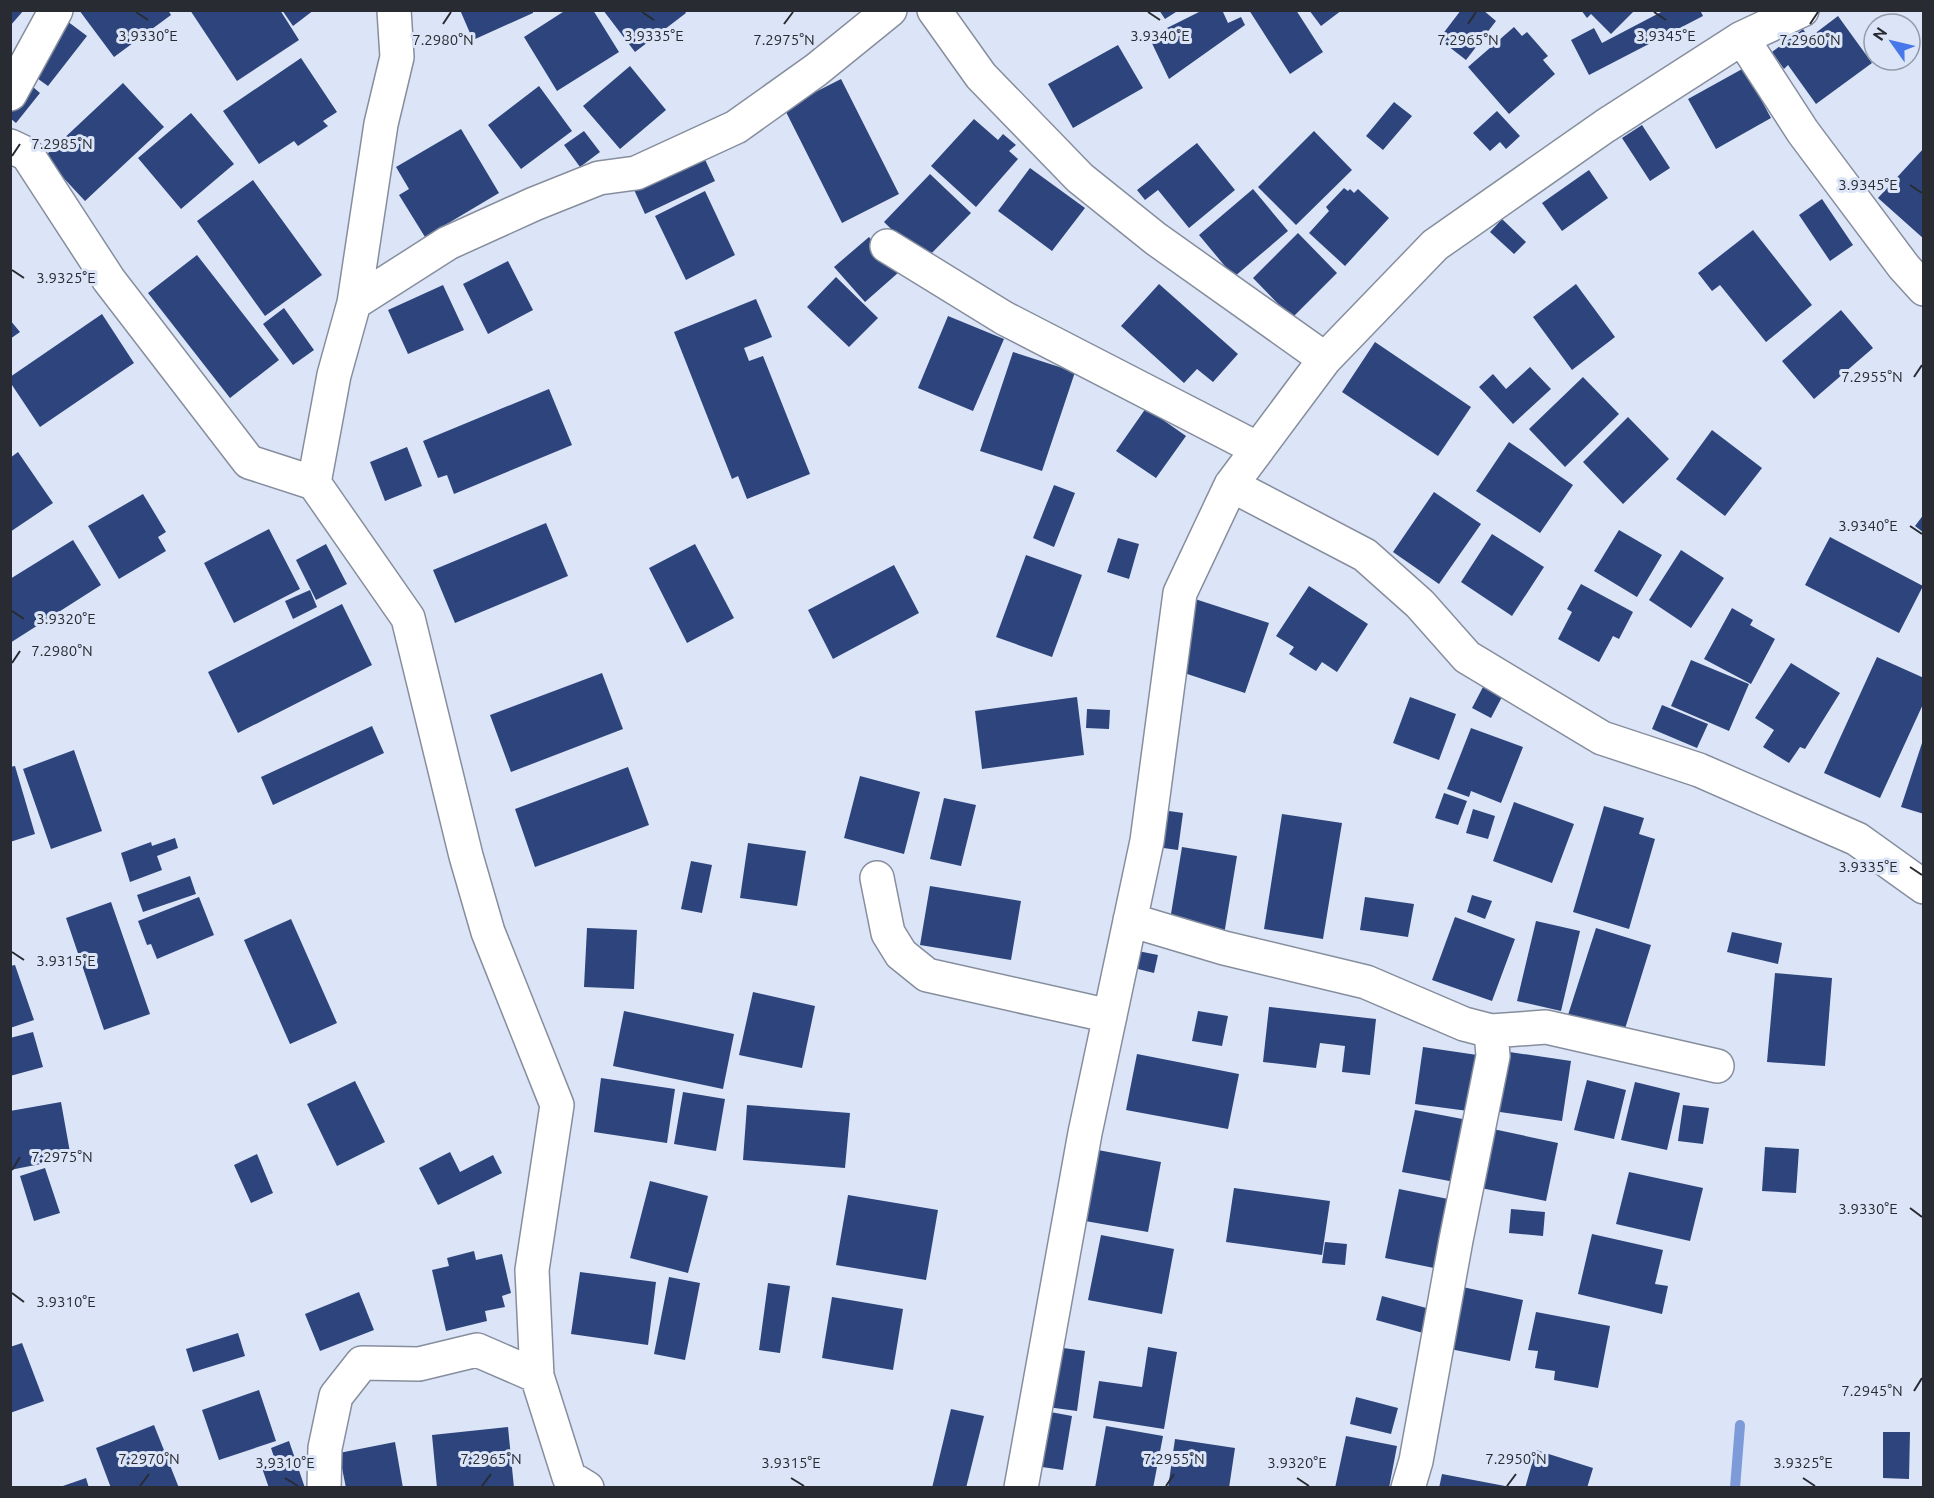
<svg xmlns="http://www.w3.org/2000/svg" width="1934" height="1498" font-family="Ubuntu,sans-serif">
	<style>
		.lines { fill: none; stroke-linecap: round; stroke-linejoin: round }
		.stream { stroke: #7d9bd8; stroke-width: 10 }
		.building { fill: #2d457c }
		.minor-casing { stroke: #868e9e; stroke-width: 36 }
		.minor { stroke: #fff; stroke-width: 33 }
		.ticks { fill: none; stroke: #282b32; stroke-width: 2 }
		.ticks-label { font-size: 15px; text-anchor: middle; fill: #282b32; stroke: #dce5f7; stroke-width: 6; stroke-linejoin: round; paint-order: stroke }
	</style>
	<rect width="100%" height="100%" fill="#dce5f7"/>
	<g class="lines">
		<path class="stream" d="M1735 1488 1740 1425"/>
	</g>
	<path class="building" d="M10 10H24L10 26Z
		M79 10H168L171 15 114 57Z
		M190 10H280L299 40 237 81Z
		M282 10H314L293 26Z
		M460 10H533V13L473 40Z
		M566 10H593L619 52 557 91 524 37Z
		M603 10H684L686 13 635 52Z
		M1159 10H1179L1165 19Z
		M1203 10H1227L1223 12 1228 23 1241 17 1245 25 1169 79 1149 37Z
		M1249 10H1296L1323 52 1290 74Z
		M1309 10H1342L1321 26Z
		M1461 10H1483L1496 21 1466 60 1439 39Z
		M1581 10H1635L1611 34 1591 14 1587 18Z
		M1665 10H1700L1703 16 1589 75 1571 40 1594 28 1602 43Z
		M1838 16 1872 63 1816 104 1788 65 1784 69 1772 52 1803 29 1809 38Z
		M67 21 87 36 48 86 27 71Z
		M1514 27 1522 36 1527 32 1548 56 1543 60 1555 74 1509 114 1468 67Z
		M1118 45 1143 88 1073 128 1048 84Z
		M301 58 337 112 323 121 328 126 298 146 294 141 259 164 223 111Z
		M630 66 666 110 620 149 583 106Z
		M1744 68 1771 118 1716 149 1688 99Z
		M841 79 899 194 842 223 784 108Z
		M26 81 40 93 16 123 10 118V101Z
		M123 83 164 127 85 201 44 157Z
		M539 86 572 131 521 169 488 125Z
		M1394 102 1412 116 1383 150 1366 136Z
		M1497 111 1520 136 1506 149 1500 142 1490 151 1473 133Z
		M191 113 234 164 181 209 138 158Z
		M974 119 998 140 1003 134 1016 145 1009 151 1018 159 976 207 931 166Z
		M1642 125 1670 168 1650 181 1622 138Z
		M461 129 499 193 425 237 399 195 409 189 396 167Z
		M584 131 600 152 580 167 564 145Z
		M1314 131 1352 170 1296 225 1258 187Z
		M1197 143 1235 190 1189 228 1158 190 1145 200 1137 190Z
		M1924 148V239L1878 198Z
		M701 151 715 181 645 214 631 183Z
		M1030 168 1085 208 1052 251 998 211Z
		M1589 170 1608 198 1562 231 1542 203Z
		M930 174 971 213 924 261 884 222Z
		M253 180 322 275 265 316 197 221Z
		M1344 188 1348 191 1350 189 1354 193 1358 189 1389 218 1345 266 1309 233 1329 211 1326 207Z
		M1253 189 1288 231 1234 277 1199 235Z
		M705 191 735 255 686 280 655 216Z
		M1822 199 1853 245 1830 261 1799 215Z
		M1502 219 1526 242 1514 254 1490 232Z
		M1753 230 1812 305 1766 342 1720 285 1712 291 1698 273Z
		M1298 233 1337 273 1292 318 1253 278Z
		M869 237 899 272 865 302 834 267Z
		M197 255 279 360 230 398 148 293Z
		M508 261 533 310 488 334 463 284Z
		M836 277 878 318 849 347 807 307Z
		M1159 284 1238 354 1213 382 1197 369 1184 383 1121 326Z
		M1576 284 1615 337 1572 370 1533 317Z
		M443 285 464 330 408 354 388 310Z
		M756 299 772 337 744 348 749 361 763 356 810 474 747 499 738 476 732 479 674 332Z
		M284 308 314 350 293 365 263 324Z
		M1841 310 1873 348 1814 399 1782 361Z
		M102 314 134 363 40 427 10 382V377Z
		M948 316 1004 339 973 411 918 388Z
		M10 320 20 332 10 339Z
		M1375 342 1471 407 1438 456 1342 392Z
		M1013 352 1075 372 1042 471 980 451Z
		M1530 367 1551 389 1513 424 1479 387 1493 374 1506 389Z
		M1583 377 1619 414 1565 467 1529 429Z
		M549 389 572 445 454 494 447 475 438 478 423 441Z
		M1146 408 1186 436 1156 478 1116 451Z
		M1628 417 1669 459 1623 504 1583 462Z
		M1712 430 1762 468 1725 516 1676 479Z
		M1509 442 1573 485 1540 533 1476 491Z
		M407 447 422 486 385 501 370 462Z
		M18 452 53 503 10 532V458Z
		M1054 485 1075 493 1054 547 1033 538Z
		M1434 492 1481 524 1439 584 1393 552Z
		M143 494 166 532 158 537 166 551 119 579 88 526Z
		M1924 514V533L1915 526Z
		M546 523 568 576 455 623 433 570Z
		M269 529 300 589 234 623 204 563Z
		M1619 530 1662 555 1637 597 1594 571Z
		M1492 534 1544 567 1512 616 1461 582Z
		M1830 537 1923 586 1899 633 1805 585Z
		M1118 538 1139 544 1129 579 1107 572Z
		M73 540 101 585 10 643V579Z
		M326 544 347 584 316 600 296 560Z
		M695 544 734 618 687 643 649 568Z
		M1681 550 1724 578 1691 628 1649 600Z
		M1026 555 1082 575 1052 657 996 637Z
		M894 565 919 613 833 659 808 610Z
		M1581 584 1633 612 1619 639 1613 636 1599 662 1558 639 1572 612 1567 609Z
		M1309 586 1368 624 1337 672 1322 662 1316 671 1289 654 1294 647 1276 636Z
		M310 590 317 607 293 619 285 601Z
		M1195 599 1269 623 1245 693 1172 669Z
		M342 604 372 665 238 733 208 672Z
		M1732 608 1753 620 1750 625 1775 639 1751 684 1704 659Z
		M1877 657 1924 678V702L1880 798 1824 773Z
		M1691 660 1749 684 1729 731 1671 706Z
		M1791 663 1840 693 1805 749 1800 747 1789 763 1763 747 1774 730 1755 718Z
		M602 673 623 729 511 772 490 715Z
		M1483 687 1502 697 1491 718 1472 708Z
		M1077 697 1084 755 982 769 975 711Z
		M1410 697 1456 714 1439 760 1393 743Z
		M1662 705 1708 724 1697 748 1652 729Z
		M1087 709 1110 710 1109 729 1086 728Z
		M372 726 384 753 273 805 261 777Z
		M1471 728 1523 747 1501 803 1471 791 1469 797 1447 789Z
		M1923 740H1924V814L1901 807Z
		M74 750 102 831 51 849 23 769Z
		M15 766 35 834 10 842V767Z
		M628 767 649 825 535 867 515 809Z
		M860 776 920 792 904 854 844 838Z
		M1444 793 1467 801 1458 825 1435 818Z
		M944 798 976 805 961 866 930 859Z
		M1514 802 1574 824 1552 883 1493 861Z
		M1604 806 1644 818 1639 834 1655 839 1629 929 1573 912Z
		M1155 809 1183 813 1178 850 1149 846Z
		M1473 809 1495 816 1488 839 1466 833Z
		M1282 814 1342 823 1323 939 1264 929Z
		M175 838 178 848 157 856 162 870 130 882 121 853 151 842 152 846Z
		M748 843 806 851 797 906 740 898Z
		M1182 847 1237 856 1224 935 1169 926Z
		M691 861 712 865 702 913 681 909Z
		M190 876 196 894 143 912 137 895Z
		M930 886 1021 901 1011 960 920 945Z
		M1472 895 1492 901 1485 919 1467 912Z
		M199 897 214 935 157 959 151 944 147 945 138 921Z
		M1365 897 1414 904 1408 937 1360 930Z
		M111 902 150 1014 104 1030 66 918Z
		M1455 917 1515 939 1492 1001 1432 980Z
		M291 919 337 1023 290 1044 244 940Z
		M1536 921 1580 931 1561 1011 1517 1001Z
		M587 928 637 930 634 989 584 987Z
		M1596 928 1651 945 1624 1032 1568 1015Z
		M1732 932 1782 943 1778 964 1727 952Z
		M1138 951 1158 955 1154 973 1134 968Z
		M15 965 34 1020 10 1028V966Z
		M1775 973 1832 978 1825 1066 1767 1062Z
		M753 992 815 1006 802 1068 739 1055Z
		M1269 1007 1376 1019 1370 1075 1342 1072 1345 1046 1320 1043 1316 1068 1263 1062Z
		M624 1011 734 1034 723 1089 613 1066Z
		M1198 1011 1228 1016 1222 1046 1192 1041Z
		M33 1032 43 1067 10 1076V1038Z
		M1423 1047 1484 1056 1476 1112 1415 1104Z
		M1503 1051 1571 1061 1562 1121 1493 1111Z
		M1137 1054 1239 1074 1228 1129 1126 1110Z
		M601 1078 675 1089 667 1143 594 1132Z
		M1587 1080 1626 1090 1614 1139 1574 1130Z
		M355 1081 385 1142 337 1166 307 1104Z
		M1635 1082 1680 1093 1667 1150 1621 1140Z
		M683 1092 725 1099 716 1151 674 1144Z
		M61 1102 71 1158 10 1170V1111Z
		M747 1105 850 1113 845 1168 743 1160Z
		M1683 1105 1709 1108 1703 1144 1678 1141Z
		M1415 1110 1473 1121 1460 1183 1402 1172Z
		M1493 1129 1558 1143 1546 1201 1481 1188Z
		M1765 1147 1799 1149 1796 1193 1762 1191Z
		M1098 1150 1161 1162 1148 1232 1085 1221Z
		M450 1152 460 1172 493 1155 502 1173 438 1205 419 1168Z
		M257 1154 273 1193 251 1203 234 1165Z
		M45 1168 60 1213 34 1221 20 1176Z
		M1629 1172 1703 1188 1690 1241 1616 1224Z
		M650 1181 708 1196 688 1273 630 1258Z
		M1234 1188 1330 1201 1322 1255 1226 1242Z
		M1399 1189 1453 1200 1439 1269 1385 1258Z
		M848 1195 938 1210 926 1280 836 1265Z
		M1511 1209 1545 1212 1543 1236 1509 1233Z
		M1592 1234 1663 1250 1655 1284 1668 1286 1662 1314 1578 1294Z
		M1101 1235 1174 1249 1162 1314 1088 1300Z
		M1325 1242 1347 1244 1345 1265 1322 1263Z
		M474 1251 476 1260 502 1254 511 1293 502 1296 505 1307 485 1311 487 1321 446 1331 432 1270 449 1266 447 1258Z
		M580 1272 656 1282 648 1345 571 1334Z
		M669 1277 700 1283 685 1360 654 1354Z
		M768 1283 790 1286 780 1353 759 1350Z
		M1458 1286 1523 1300 1510 1361 1445 1348Z
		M359 1292 374 1330 320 1351 305 1314Z
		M1382 1296 1430 1309 1423 1333 1376 1320Z
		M832 1297 903 1309 893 1370 822 1358Z
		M1536 1312 1610 1326 1598 1388 1554 1380 1555 1371 1535 1368 1538 1351 1528 1350Z
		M238 1333 245 1356 193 1372 186 1349Z
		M22 1343 44 1401 10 1413V1347Z
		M1049 1346 1085 1351 1077 1411 1040 1406Z
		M1148 1347 1177 1352 1164 1429 1093 1418 1099 1381 1142 1387Z
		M259 1390 276 1441 219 1460 202 1410Z
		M1356 1397 1398 1408 1391 1434 1350 1424Z
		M951 1409 984 1416 966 1488H932Z
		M1045 1411 1072 1416 1063 1470 1035 1466Z
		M154 1425 179 1488H111L96 1448Z
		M1106 1426 1163 1436 1153 1488H1095Z
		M508 1427 514 1488H437L432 1435Z
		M1883 1432H1910L1909 1479 1883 1478Z
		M1346 1436 1397 1446 1389 1488H1335Z
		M1175 1439 1235 1448 1229 1488H1168Z
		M289 1441 305 1488H269L262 1468 276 1463 271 1448Z
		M395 1442 403 1488H346L339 1453Z
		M1536 1450 1593 1468 1587 1488H1525Z
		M1442 1474 1505 1486V1488H1439Z
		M86 1478 89 1488H60V1487Z"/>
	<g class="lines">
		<g class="minor-casing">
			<path id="minor" d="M934 10 981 76 1080 178 1156 239 1325 359
				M1742 38 1803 132 1904 267 1924 289
				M10 94 56 10
				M10 146 27 154 109 280 249 462 314 483 408 618 466 856 488 932 557 1105 532 1270 537 1376 569 1477 587 1488
				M887 246 1004 318 1258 449
				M354 303 448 243 534 204 599 178 636 173 736 127 816 70 890 10
				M314 483 334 375 354 303 381 124 397 57 394 10
				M1231 485 1365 555 1420 604 1467 657 1602 738 1699 770 1857 839 1924 887
				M877 878 888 933 901 954 927 975 1110 1016
				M1130 920 1224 948 1366 982 1464 1024 1491 1031 1546 1027 1717 1066
				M324 1488 325 1448 336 1396 362 1363 419 1364 477 1350 537 1376
				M1021 1488 1085 1133 1147 841 1180 593 1231 485 1325 359 1435 245 1605 126 1742 38 1802 10
				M1408 1488 1416 1461 1456 1240 1493 1056 1491 1031"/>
		</g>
		<use href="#minor" class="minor"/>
	</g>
	<path class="ticks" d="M136 12 148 20M642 12 654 20M1148 12 1160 20M1654 12 1666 20M443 24 451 12M784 24 793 12M1468 24 1476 12M1810 24 1818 12M12 156 20 144M1910 185 1922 193M12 270 24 278M1914 377 1922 365M1910 526 1922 534M12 611 24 619M12 663 20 651M1910 867 1922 875M12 952 24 960M12 1170 20 1157M1910 1208 1922 1217M12 1293 24 1302M1914 1391 1922 1378M285 1478 298 1486M791 1478 804 1486M1297 1478 1309 1486M1803 1478 1815 1486M140 1486 149 1474M482 1486 491 1474M1166 1486 1174 1474M1507 1486 1516 1474"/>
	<g class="ticks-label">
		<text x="148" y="41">3.9330°E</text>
		<text x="654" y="41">3.9335°E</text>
		<text x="1160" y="41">3.9340°E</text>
		<text x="1666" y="41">3.9345°E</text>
		<text x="443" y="45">7.2980°N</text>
		<text x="784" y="45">7.2975°N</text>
		<text x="1468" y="45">7.2965°N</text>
		<text x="1810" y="45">7.2960°N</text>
		<text x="62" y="149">7.2985°N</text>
		<text x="1868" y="190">3.9345°E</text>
		<text x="66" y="283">3.9325°E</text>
		<text x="1872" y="382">7.2955°N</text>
		<text x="1868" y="531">3.9340°E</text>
		<text x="66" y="624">3.9320°E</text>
		<text x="62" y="656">7.2980°N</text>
		<text x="1868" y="872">3.9335°E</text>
		<text x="66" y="966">3.9315°E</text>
		<text x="62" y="1162">7.2975°N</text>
		<text x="1868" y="1214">3.9330°E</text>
		<text x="66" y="1307">3.9310°E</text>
		<text x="1872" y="1396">7.2945°N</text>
		<text x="149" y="1464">7.2970°N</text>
		<text x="491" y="1464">7.2965°N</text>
		<text x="1174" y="1464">7.2955°N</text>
		<text x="1516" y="1464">7.2950°N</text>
		<text x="285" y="1468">3.9310°E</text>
		<text x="791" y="1468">3.9315°E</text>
		<text x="1297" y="1468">3.9320°E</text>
		<text x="1803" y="1468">3.9325°E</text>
	</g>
	<rect width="1934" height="1498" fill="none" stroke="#282b32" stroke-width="24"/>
	<g transform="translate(1892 42) rotate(304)"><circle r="28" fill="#dce5f7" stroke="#949ba8" stroke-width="1.5"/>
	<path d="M0-4.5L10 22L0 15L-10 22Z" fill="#4778ea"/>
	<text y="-9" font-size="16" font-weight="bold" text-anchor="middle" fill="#282b32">N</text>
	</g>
</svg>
